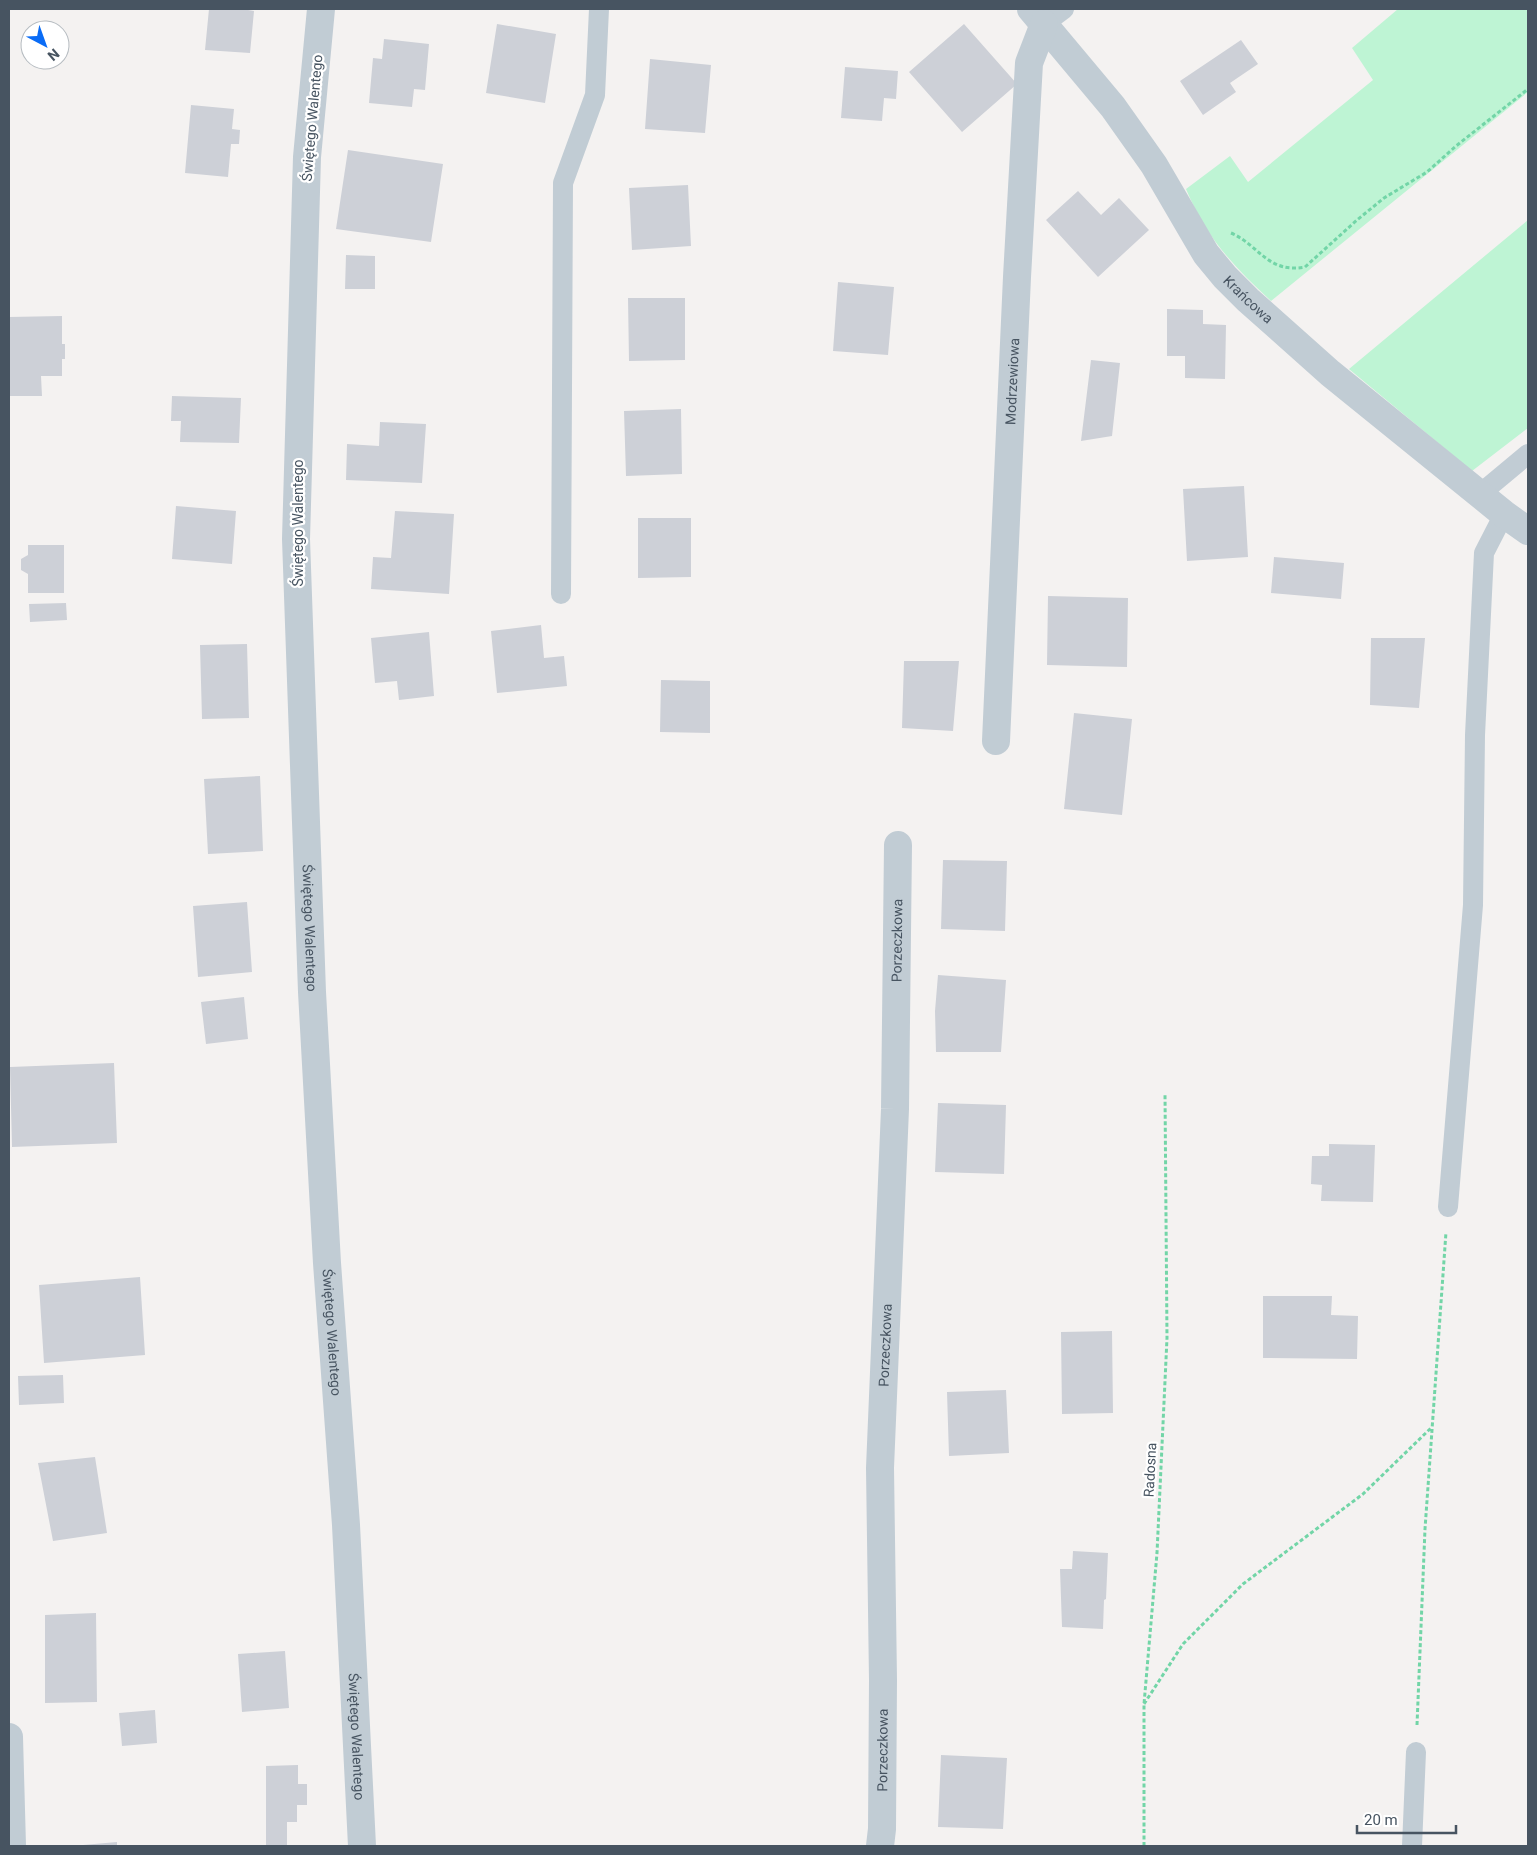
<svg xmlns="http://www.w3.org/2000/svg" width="1537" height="1855" font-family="Roboto,sans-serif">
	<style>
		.green { fill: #bef4d4 }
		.building { fill: #cdd0d7 }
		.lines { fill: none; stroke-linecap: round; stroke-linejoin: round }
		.path { stroke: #72d5a7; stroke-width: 3; stroke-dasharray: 4 2.5; stroke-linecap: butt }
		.lane { stroke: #c1ccd4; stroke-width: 20 }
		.street { stroke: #c1ccd4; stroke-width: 28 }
		.labels { text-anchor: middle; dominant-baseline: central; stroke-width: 4.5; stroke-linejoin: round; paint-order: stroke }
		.street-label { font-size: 14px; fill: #475461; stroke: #fff }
	</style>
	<rect width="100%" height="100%" fill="#f4f2f1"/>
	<path class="green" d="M1398 9H1528V92L1271 301C1233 266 1206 237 1186 189L1230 156 1248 182 1373 80 1352 48Z
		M1528 220V428L1472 471 1349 369Z"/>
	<path class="building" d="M209 9H248V10L254 11 250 53 205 50Z
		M497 24 556 34 545 103 486 93Z
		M964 24 1017 84 962 132 909 72Z
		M384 39 429 44 425 90 414 89 412 107 369 103 373 58 382 59Z
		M1241 40 1258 64 1230 83 1236 92 1203 115 1180 81Z
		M650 59 711 65 705 133 645 129Z
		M845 67 898 71 896 99 884 98 882 121 841 118Z
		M191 105 234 109 232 129 240 130 239 144H231L228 177 185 173Z
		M348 150 443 164 431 242 336 229Z
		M688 185 691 246 632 250 629 188Z
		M1078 191 1101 215 1119 198 1149 230 1098 277 1046 220Z
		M346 255 375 256V289H345Z
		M838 282 894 287 888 355 833 351Z
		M628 298H685V360L629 361Z
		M1167 309 1203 310V324L1226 325 1225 379 1185 378V356H1167Z
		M62 316V344H65V359H62V376H41L42 396H9V317Z
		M1091 360 1120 363 1112 436 1081 441Z
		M172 396 241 398 239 443 180 442 181 421H171Z
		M681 409 682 474 626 476 624 411Z
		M380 422 426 424 422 483 346 480 347 444 379 446Z
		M1244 486 1248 557 1187 561 1183 489Z
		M176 506 236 511 232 564 172 559Z
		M395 511 454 514 449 594 371 589 373 557 391 558Z
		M638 518H691V577L638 578Z
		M28 545H64V593H28V574L21 570V559L28 555Z
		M1274 557 1344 563 1341 599 1271 593Z
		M1048 596 1128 598 1127 667 1047 665Z
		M66 603 67 620 30 622 29 604Z
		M541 625 544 658 564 656 567 686 497 693 491 631Z
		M429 632 434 696 399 700 397 681 375 683 371 638Z
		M1371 638H1425L1419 708 1370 705Z
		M247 644 249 718 202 719 200 645Z
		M904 661H959L953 731 902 728Z
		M661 680 710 681V733L660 732Z
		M1074 713 1132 719 1122 815 1064 809Z
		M260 776 263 851 208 854 204 779Z
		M943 860 1007 861 1005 931 941 929Z
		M247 902 252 972 198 977 193 906Z
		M938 975 1006 980 1001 1052H936L935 1011Z
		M244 997 248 1039 206 1044 201 1002Z
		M114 1063 117 1143 12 1147 10 1067Z
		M938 1103 1006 1105 1004 1174 935 1172Z
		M1329 1144 1375 1145 1373 1202 1321 1201 1322 1185 1311 1184 1312 1156H1329Z
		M140 1277 145 1355 44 1363 39 1285Z
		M1263 1296H1332L1331 1315 1358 1316 1357 1359 1263 1358Z
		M1112 1331 1113 1413 1062 1414 1061 1332Z
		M63 1375 64 1403 19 1405 18 1376Z
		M1006 1390 1009 1453 949 1456 947 1392Z
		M95 1457 107 1533 53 1541 38 1463Z
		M1073 1551 1108 1553 1106 1599 1104 1600 1103 1629 1062 1627 1060 1569H1072Z
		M96 1613 97 1702 45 1703V1615Z
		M285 1651 289 1708 242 1712 238 1654Z
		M155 1710 157 1743 122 1746 119 1713Z
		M941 1755 1007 1758 1003 1829 938 1827Z
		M298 1765V1784H307V1805H297V1822H287V1846H266V1766Z
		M117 1842V1846H83V1845Z"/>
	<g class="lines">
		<path class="path" d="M1231 233C1259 245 1268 274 1305 267L1357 220 1384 198 1427 172 1456 146 1528 89
			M1144 1704 1183 1644 1243 1584 1363 1494 1432 1427
			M1417 1725 1425 1529 1446 1232
			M1144 1846V1704L1157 1553 1167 1338 1165 1094"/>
		<path class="lane" d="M1044 24 1064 9
			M1480 494 1528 454
			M561 594 563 183 595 95 599 9
			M1448 1207 1473 905 1475 735 1484 553 1504 514
			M1412 1846 1416 1752"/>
		<g class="street">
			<path id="s1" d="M321 9 307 157 296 539 312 992 327 1263 346 1525 362 1846"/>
			<path id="s2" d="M1031 9 1113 107 1154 165 1206 254 1225 277 1248 300 1330 373 1504 514 1528 531"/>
			<path id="s3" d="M996 741 1017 277 1029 63 1044 24"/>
			<path d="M9 1737 12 1846"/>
			<path id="s4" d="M880 1846 882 1829 883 1680 880 1468 895 1109 898 845"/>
		</g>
	</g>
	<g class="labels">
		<g class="street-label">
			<text transform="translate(312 118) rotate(-85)">Świętego Walentego</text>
			<text stroke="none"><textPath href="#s2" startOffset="364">Krańcowa</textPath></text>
			<text stroke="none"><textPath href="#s3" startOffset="360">Modrzewiowa</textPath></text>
			<text transform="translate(298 523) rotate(-90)">Świętego Walentego</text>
			<text stroke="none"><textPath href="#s1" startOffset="920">Świętego Walentego</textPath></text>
			<text stroke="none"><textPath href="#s4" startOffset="906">Porzeczkowa</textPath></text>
			<text stroke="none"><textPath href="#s1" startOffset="1325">Świętego Walentego</textPath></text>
			<text stroke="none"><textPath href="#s4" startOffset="501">Porzeczkowa</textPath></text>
			<text transform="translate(1150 1470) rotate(-87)">Radosna</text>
			<text stroke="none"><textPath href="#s1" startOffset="1730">Świętego Walentego</textPath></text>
			<text stroke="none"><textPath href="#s4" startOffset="96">Porzeczkowa</textPath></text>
		</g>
	</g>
	<rect width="1537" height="1855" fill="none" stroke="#475461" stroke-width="20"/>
	<g transform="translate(45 45) rotate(139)"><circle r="24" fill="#ffffff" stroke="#b5bbc0"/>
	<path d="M0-4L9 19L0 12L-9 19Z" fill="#0a6cf6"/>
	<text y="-8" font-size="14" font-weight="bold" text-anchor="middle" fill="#475461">N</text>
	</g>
	<path d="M1357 1825v8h99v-8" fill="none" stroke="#475461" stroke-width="2.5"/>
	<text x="1364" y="1825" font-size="15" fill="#475461" stroke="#ffffff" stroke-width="4" paint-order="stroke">20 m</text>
</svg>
